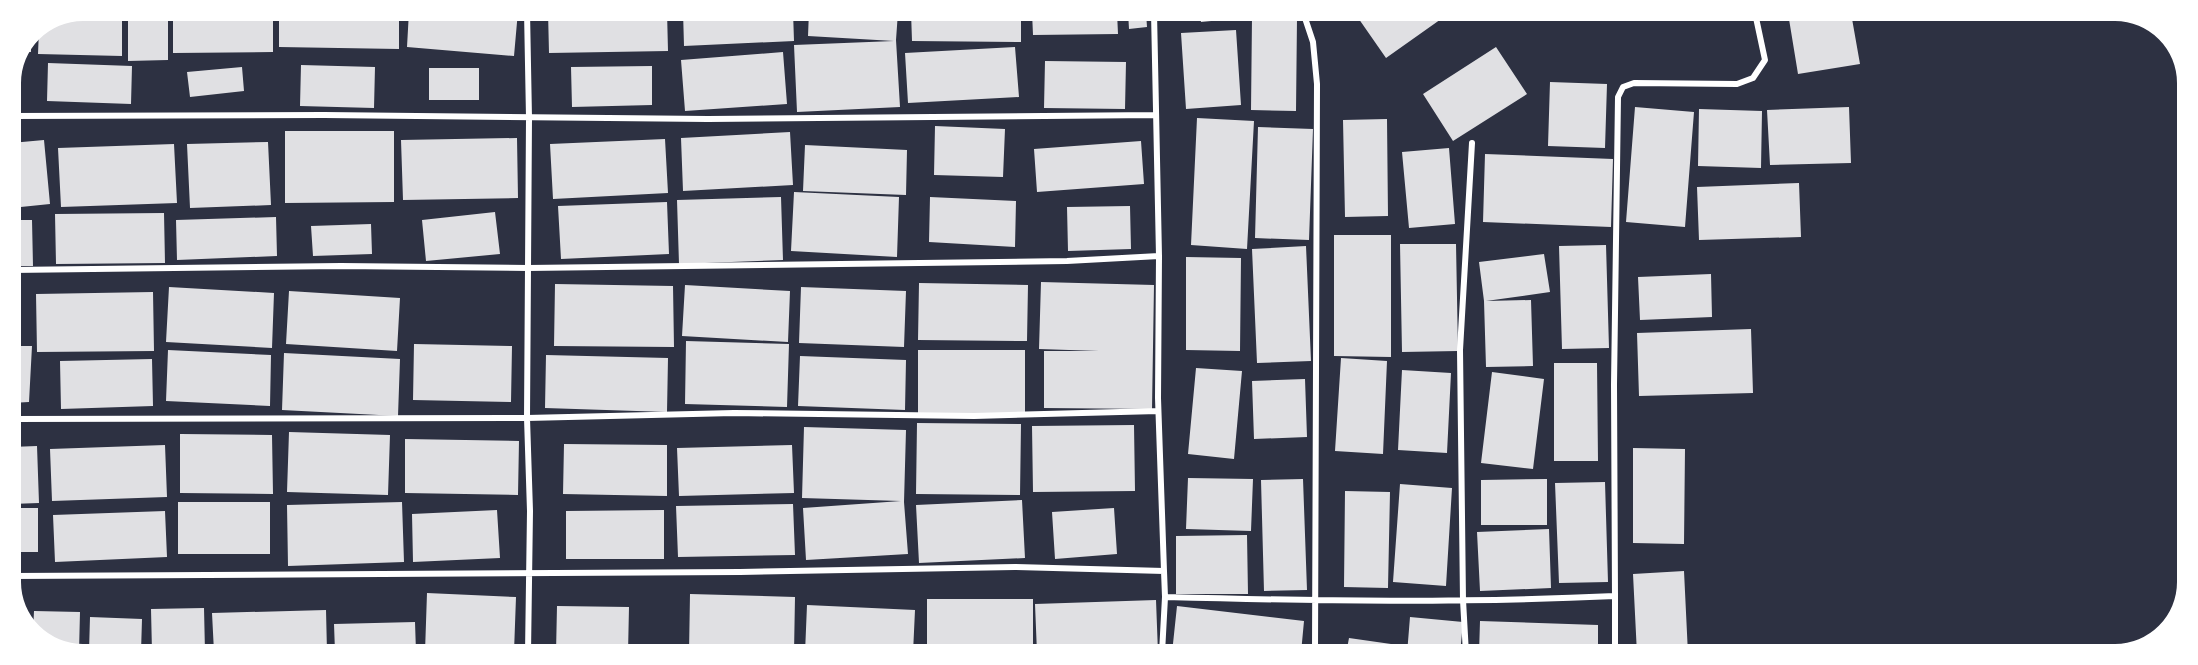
<svg xmlns="http://www.w3.org/2000/svg" width="2198" height="665" font-family="'Open Sans',sans-serif">
	<style>
		.building { fill: #e0e0e3 }
		.lines { fill: none; stroke-linecap: round; stroke-linejoin: round }
		.minor { stroke: #fff; stroke-width: 6 }
	</style>
	<rect width="100%" height="100%" fill="#2d3142"/>
	<path class="building" d="M83 11H122V56L38 54 39 29Z
		M128 11H168V60L128 61Z
		M173 11H273V52L173 53Z
		M279 11H399V49L279 47Z
		M409 11H518L514 56 407 47Z
		M548 11H667L668 51 549 53Z
		M683 11H793L794 41 684 46Z
		M809 11 898 12 896 40 900 107 797 112 794 45 894 41 808 36Z
		M911 12H1021V42L912 41Z
		M1032 12H1117L1118 34 1033 35Z
		M1128 12H1146L1147 27 1129 29Z
		M1199 12H1251L1252 17 1201 22Z
		M1354 12H1451L1386 58Z
		M1788 13H1851L1860 64 1798 74Z
		M1252 17 1297 18 1296 111 1251 110Z
		M1236 30 1241 105 1186 109 1181 33Z
		M31 35V52H24Z
		M1015 47 1019 97 908 103 905 53Z
		M1496 47 1527 94 1453 141 1423 94Z
		M783 52 787 104 685 111 681 60Z
		M1045 61 1126 62 1125 109 1044 108Z
		M48 63 132 66 131 104 47 101Z
		M301 65 375 67 374 108 300 106Z
		M652 66V105L572 107 571 67Z
		M242 67 244 91 190 97 187 72Z
		M429 68H479V100H429Z
		M1550 82 1607 84 1605 148 1548 146Z
		M1635 107 1694 112 1685 227 1626 222Z
		M1849 107 1851 163 1770 165 1767 110Z
		M1699 109 1762 111 1761 168 1698 166Z
		M1197 118 1254 121 1247 249 1191 245Z
		M1387 119 1388 216 1345 217 1343 120Z
		M935 126 1005 129 1003 177 934 175Z
		M1258 127 1313 129 1309 240 1255 238Z
		M285 131H394V202L285 203Z
		M790 132 793 185 683 191 681 138Z
		M517 138 518 198 403 200 401 140Z
		M665 139 668 193 553 199 550 144Z
		M44 140 50 204 11 208V143Z
		M1141 141 1144 184 1037 192 1034 149Z
		M268 142 271 205 190 208 187 144Z
		M174 144 177 203 61 207 58 148Z
		M805 145 907 150 906 195 803 191Z
		M1449 148 1455 224 1409 228 1402 152Z
		M1485 154 1613 159 1611 227 1483 222Z
		M1799 183 1801 237 1699 240 1697 187Z
		M794 192 899 197 897 257 791 251Z
		M781 197 783 260 679 264 677 200Z
		M930 197 1016 201 1015 247 929 242Z
		M667 202 669 254 561 259 558 206Z
		M1130 206 1131 249 1068 251 1067 207Z
		M495 212 500 254 426 261 422 220Z
		M164 213 165 263 56 264 55 214Z
		M276 217 277 256 177 260 176 220Z
		M11 220H32L33 266H11Z
		M371 224 372 254 313 256 311 226Z
		M1334 235H1391V357L1334 356Z
		M1400 244H1456L1458 351 1402 352Z
		M1606 245 1609 348 1562 349 1559 246Z
		M1306 246 1311 361 1257 363 1252 249Z
		M1544 254 1550 292 1486 301 1531 300 1533 366 1486 367 1484 301 1479 262Z
		M1186 257 1241 258 1240 351 1186 350Z
		M1711 274 1712 317 1640 320 1638 277Z
		M11 275H20L21 330H11Z
		M1041 282 1154 285 1152 409 1044 408V351H1099L1039 349Z
		M919 283 1028 285 1027 341 918 340Z
		M555 284 673 286 674 347 554 346Z
		M685 285 790 291 788 342 682 336Z
		M169 287 274 293 272 348 166 342Z
		M801 287 906 291 904 347 799 343Z
		M289 291 400 298 397 351 286 344Z
		M153 292 154 351 37 352 36 294Z
		M1751 329 1753 393 1639 396 1637 333Z
		M686 341 789 344 787 407 685 404Z
		M414 344 512 346 511 402 413 400Z
		M11 346H32L29 402 11 403Z
		M168 350 271 355 270 406 166 401Z
		M918 350H1025V414H918Z
		M284 353 400 359 398 416 282 410Z
		M546 355 668 358 667 412 545 408Z
		M800 356 906 360 905 410 798 406Z
		M1341 358 1387 361 1383 454 1335 451Z
		M152 359 153 406 61 409 60 361Z
		M1554 363H1597L1598 461H1554Z
		M1196 368 1242 371 1234 459 1188 454Z
		M1402 370 1451 373 1447 453 1398 450Z
		M1492 372 1544 379 1533 469 1481 463Z
		M1305 379 1307 437 1254 439 1252 381Z
		M917 423 1021 424 1020 495 916 494Z
		M1134 425 1135 491 1033 492 1032 426Z
		M804 427 906 430 904 502 908 554 806 560 803 508 901 501 802 498Z
		M289 432 390 435 388 495 287 492Z
		M180 434 272 435 273 494 180 493Z
		M405 439 519 441 518 495 405 493Z
		M564 444 667 445V496L563 494Z
		M165 445 167 497 52 501 50 449Z
		M792 445 794 493 679 496 677 448Z
		M37 446 39 503 11 504V447Z
		M1633 448 1685 449 1684 544 1633 543Z
		M1188 478 1253 479 1251 531 1186 529Z
		M1303 479 1307 590 1264 591 1261 480Z
		M1547 479V525H1481V480Z
		M1605 482 1608 582 1559 583 1555 483Z
		M1400 484 1452 488 1446 586 1393 582Z
		M1345 491 1390 492 1388 588 1344 587Z
		M1022 500 1025 558 919 563 916 505Z
		M178 502H270V554H178Z
		M402 502 404 562 288 566 287 505Z
		M793 504 795 555 678 557 676 506Z
		M11 508H38V552H11Z
		M1114 508 1117 554 1055 559 1052 512Z
		M497 510 500 558 413 562 412 514Z
		M664 510V559H566V511Z
		M165 511 167 557 55 562 53 515Z
		M1549 529 1551 588 1480 591 1477 532Z
		M1247 535 1248 594H1176V536Z
		M1684 571 1688 654H1637L1633 574Z
		M427 593 516 597 514 652H425Z
		M690 594 795 597 794 653H689Z
		M927 599H1033V650H927Z
		M1156 600 1158 653H1037L1035 604Z
		M807 605 915 610 913 653H805Z
		M557 606 629 607 628 653H556Z
		M1177 606 1304 621 1301 653H1172Z
		M204 608 205 652H152L151 609Z
		M326 610 327 652H214L212 613Z
		M34 611 80 612 79 652H64L33 632Z
		M90 617 142 619 141 652H89Z
		M1410 617 1463 622 1460 654H1407Z
		M1480 621 1598 625V654H1479Z
		M415 622 416 652H335L334 624Z
		M1349 638 1398 645 1396 654H1346Z"/>
	<g class="lines">
		<path class="minor" d="M527 11 529 118 527 418 530 511 528 653
			M1154 12 1159 256 1158 398 1164 571
			M1303 12 1313 42 1317 84 1315 653
			M11 116 324 115 708 119 1156 115
			M11 270 341 266 528 268 1067 261 1159 256
			M11 419 527 418 734 413 974 416 1158 411
			M11 576 740 572 1015 567 1164 571 1165 597 1162 653
			M1615 596V654
			M1165 597C1315 601 1465 603 1615 596L1614 385 1618 97 1623 87 1634 83 1737 84 1753 78 1765 60 1755 13
			M1466 654 1463 600 1460 350 1472 143"/>
	</g>
	<path d="M0 0H2198V665H0ZM83 21H2115A62 62 0 0 1 2177 83V582A62 62 0 0 1 2115 644H83A62 62 0 0 1 21 582V83A62 62 0 0 1 83 21Z" fill="#fff" fill-rule="evenodd"/>
</svg>
